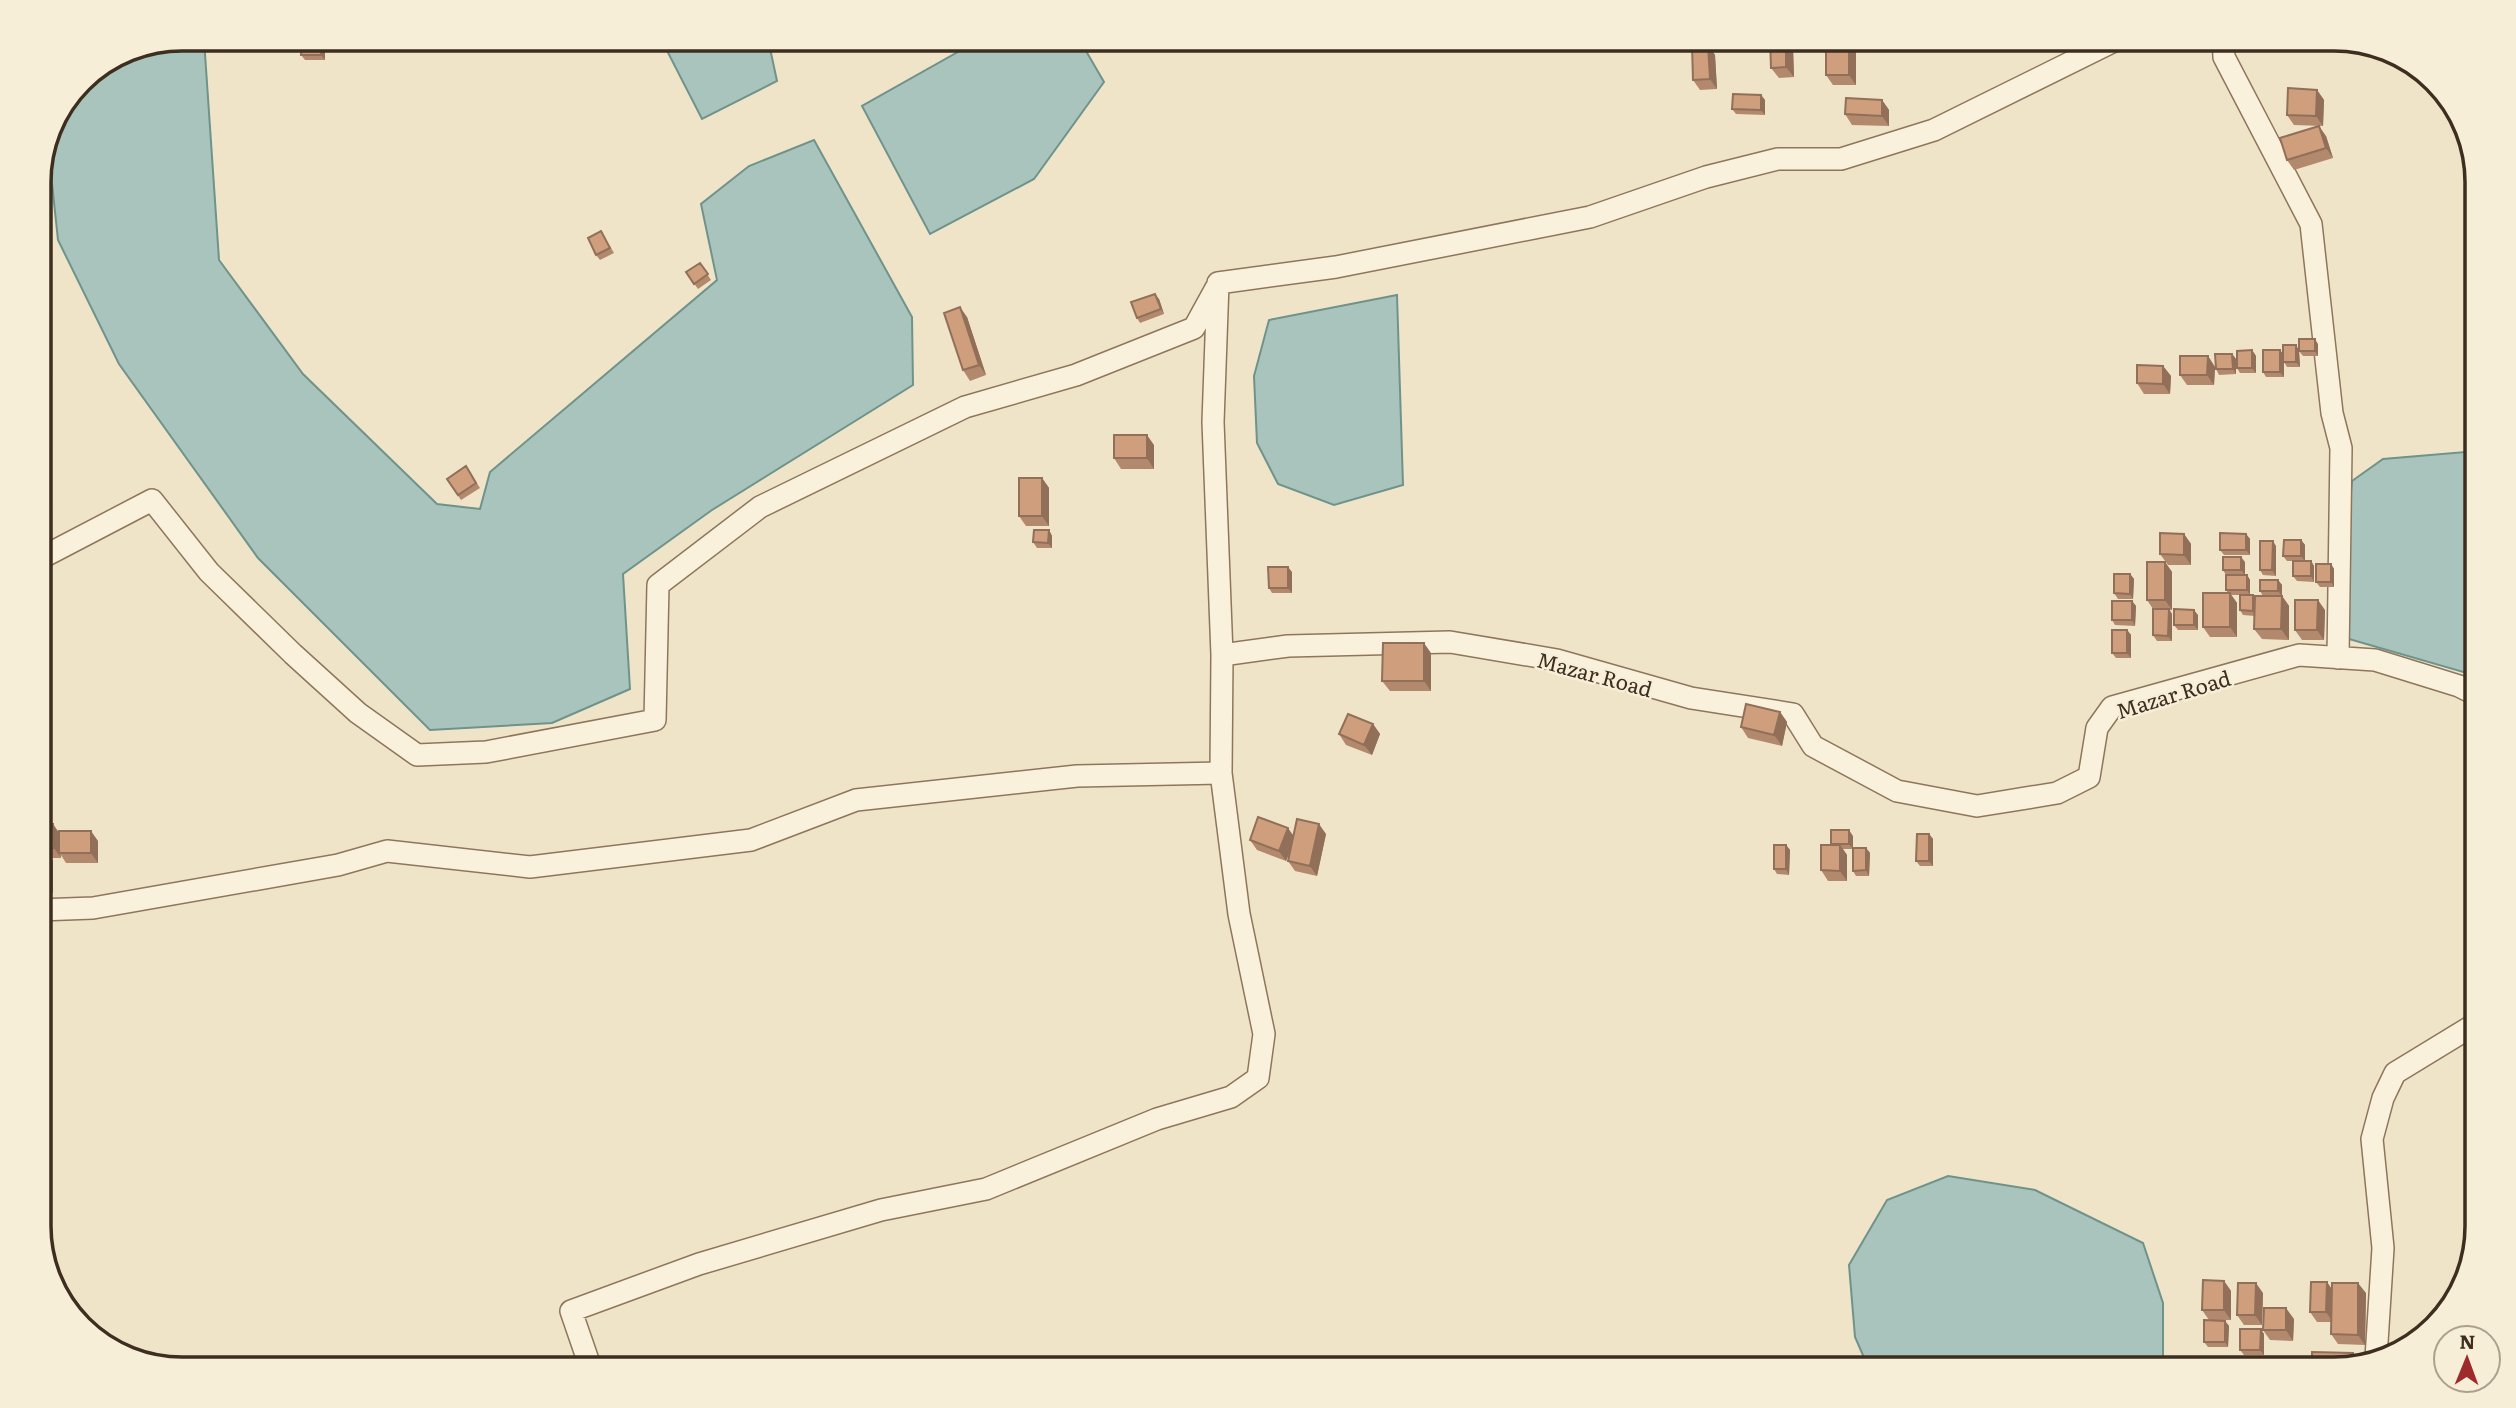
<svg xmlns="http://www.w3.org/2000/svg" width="2516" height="1408" font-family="Literata,serif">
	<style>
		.water { fill: #a9c4bc; stroke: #6f938a; stroke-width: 2 }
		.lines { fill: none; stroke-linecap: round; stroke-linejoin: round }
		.minor-casing { stroke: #8d765c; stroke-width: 24 }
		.minor { stroke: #faf1dc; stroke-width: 21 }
		.wall { fill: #b2896c }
		.shaded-wall { fill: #916f58 }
		.building { fill: #cf9f7d; stroke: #916f58; stroke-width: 2 }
		.labels { text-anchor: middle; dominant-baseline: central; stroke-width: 5; stroke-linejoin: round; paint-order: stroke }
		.street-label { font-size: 21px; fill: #3d2e20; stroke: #f7eed8 }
		.rim { fill: none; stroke: #3d2e20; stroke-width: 3.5 }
	</style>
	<rect width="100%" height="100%" fill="#f0e4c8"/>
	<path class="water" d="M181 39H204L219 260 303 374 437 504 480 509 490 472 717 280 701 204 749 166 814 140 912 317 913 385 712 510 623 574 630 689 552 723 430 730 258 558 119 364 58 240 47 136C55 103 96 62 127 49 143 43 164 42 181 39Z
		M661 39H768L777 81 702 119Z
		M981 39H1079L1104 82 1034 179 930 234 862 106Z
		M1397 295 1403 485 1334 505 1278 484 1257 443 1254 376 1269 320Z
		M2477 451V676L2349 639 2347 534 2352 481 2383 459Z
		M1948 1176 2035 1190 2143 1243 2163 1303V1369H1869L1855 1337 1849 1265 1887 1200Z"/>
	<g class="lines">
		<g class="minor-casing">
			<path id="minor" d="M2223 38 2224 57 2311 224 2332 413 2341 448 2338 658
				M1218 283 1336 267 1590 217 1706 177 1778 159H1841L1934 130 2120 38
				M39 559 152 500 209 572 293 654 358 713 417 755 486 752 655 720 658 585 760 507 965 407 1076 375 1194 328 1216 288
				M1222 655 1288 646 1450 642 1557 660 1691 698 1793 714 1813 746 1897 791 1977 806 2057 793 2089 777 2097 728 2112 707 2299 655 2375 660 2459 686 2477 695
				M39 910 93 908 338 865 387 851 530 867 751 840 856 800 1077 776 1221 773
				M2376 1358 2383 1248 2372 1139 2383 1098 2395 1073 2477 1023
				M591 1369 571 1311 699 1264 881 1210 986 1189 1157 1119 1231 1097 1258 1078 1264 1034 1239 914 1221 773 1222 655 1213 422 1218 283"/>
		</g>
		<use href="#minor" class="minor"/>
	</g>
	<path class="wall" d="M1709 38H1754V41L1713 45Z
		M1827 38H1869V42L1847 43H1849L1856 53V85H1833L1826 75 1830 43Z
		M325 44V60H305L301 55Z
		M1708 45 1715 55 1717 89 1700 90 1693 80Z
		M1793 47 1794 77 1779 78 1771 68Z
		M2402 56 2406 57 2410 61H2405Z
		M2317 90 2324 100 2323 126 2294 125 2287 115Z
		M1761 95 1765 100V115L1736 114 1732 109Z
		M1882 100 1889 110V126L1852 125 1845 114Z
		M2326 136 2333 158 2294 170 2287 160Z
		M601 231 614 253 600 260 596 255Z
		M700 263 711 280 698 289 686 272Z
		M1159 299 1164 314 1140 323 1137 318Z
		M967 317 986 375 970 381 963 370Z
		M2318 344V356H2303L2299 351 2300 367H2287L2284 362V377H2266L2263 372 2283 355Z
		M2252 350 2256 356V373H2240L2237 368Z
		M2232 354 2236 359V374L2219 375 2216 369Z
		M2208 356 2215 367 2214 385H2187L2180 375Z
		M2163 366 2171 376 2170 394H2144L2137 383Z
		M1154 445V469H1121L1114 458Z
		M466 466 480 488 461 500 447 479Z
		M1042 478 1049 488V526H1026L1019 516Z
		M1049 530 1052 536V548H1037L1033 542Z
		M2184 534 2191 544V565H2168L2160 554Z
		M2246 534 2250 539V555H2224L2220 550Z
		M2301 540 2305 545V561H2311L2314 566V582L2297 581 2293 576V561H2287L2283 556Z
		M2276 546V576L2263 575 2260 570Z
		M2165 562 2172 572V610H2169L2172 614V641H2157L2153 635V609L2147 600Z
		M2245 562V575H2226L2223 570Z
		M2331 564 2334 569V587H2320L2316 582Z
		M1292 572V593H1272L1269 588Z
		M2130 574 2134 579 2133 599H2118L2114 593Z
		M2247 575 2250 580V595L2255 597 2263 596 2260 591 2278 580 2282 585V596L2289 606V640L2262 639 2254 629 2255 616 2243 615 2240 610V595H2231L2237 603V637H2210L2203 627 2228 593 2226 590Z
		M2132 601 2136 606 2135 626 2115 625 2112 620Z
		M2325 610 2324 640H2302L2295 630Z
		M2198 615V630H2178L2174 625Z
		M2127 630 2131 635V658H2116L2112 653Z
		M1431 653V691H1390L1382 681Z
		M1780 712 1787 722 1782 746 1748 738 1741 727Z
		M1373 724 1380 734 1372 755 1346 745 1339 734Z
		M39 824 59 832 98 841V863H66L61 855V858H50L53 861V893H39Z
		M1326 834 1317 876 1295 871 1288 861 1290 852 1286 861 1257 850 1250 840Z
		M1929 834 1933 839V866H1920L1916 861Z
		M1853 836V849H1843L1847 855V881H1828L1821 870 1831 845Z
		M1786 845 1790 850 1789 875 1777 874 1774 869Z
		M1866 848 1870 853 1869 876H1856L1853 871Z
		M2224 1281 2231 1291V1320H2209L2202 1310Z
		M2332 1289 2366 1293 2365 1345 2338 1344 2331 1334V1322H2317L2310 1312Z
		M2263 1293 2262 1325H2244L2237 1315Z
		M2294 1319 2293 1341 2270 1340 2263 1330Z
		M2225 1321 2229 1326 2228 1347H2208L2204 1342Z
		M2264 1334V1355H2244L2240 1350Z"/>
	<path class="shaded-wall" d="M1786 38H1787L1793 47 1794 77 1786 67Z
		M322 39 325 44V60L321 55Z
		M1849 43 1856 53V85L1849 75Z
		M1708 45 1715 55 1717 89 1710 79Z
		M2317 90 2324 100 2323 126 2316 116Z
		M1761 95 1765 100V115L1761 110Z
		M1882 100 1889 110V126L1882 116Z
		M2319 126 2326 136 2333 158 2326 148Z
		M1155 294 1159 299 1164 314 1161 309Z
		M960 307 967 317 986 375 979 365Z
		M2315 339 2318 344V356L2315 351Z
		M2296 345 2299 350 2300 367 2296 362Z
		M2252 350 2256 356V373L2252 368Z
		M2280 350 2284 355V377L2280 372Z
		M2232 354 2236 359V374L2233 369Z
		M2208 356 2215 367 2214 385 2207 375Z
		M2163 366 2171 376 2170 394 2163 384Z
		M1147 435 1154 445V469L1147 458Z
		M1042 478 1049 488V526L1042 516Z
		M1049 530 1052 536V548L1048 543Z
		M2184 534 2191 544V565L2184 555Z
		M2246 534 2250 539V555L2246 550Z
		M2301 540 2305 545V561L2301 556Z
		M2273 541 2276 546V576L2272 570Z
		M2241 557 2245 562V575L2241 570Z
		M2311 561 2314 566V582L2311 576Z
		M2165 562 2172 572V610L2165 600Z
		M2331 564 2334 569V587L2331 582Z
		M1288 567 1292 572V593L1288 588Z
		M2130 574 2134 579 2133 599 2130 594Z
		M2247 575 2250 580V595L2247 590Z
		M2278 580 2282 585V596L2278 591Z
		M2230 593 2237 603V637L2230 627Z
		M2282 596 2289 606V640L2281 629Z
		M2318 600 2325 610 2324 640 2317 630Z
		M2132 601 2136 606 2135 626 2132 620Z
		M2169 609 2172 614V641L2168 636Z
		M2194 610 2198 615V630L2194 625Z
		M2127 630 2131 635V658L2127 653Z
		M1424 643 1431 653V691L1424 681Z
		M1780 712 1787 722 1782 746 1774 735Z
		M1373 724 1380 734 1372 755 1364 745Z
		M53 824 60 834 59 853 61 858 54 848Z
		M1319 824 1326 834 1317 876 1310 866Z
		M1288 828 1295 838 1286 861 1279 851Z
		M1849 830 1853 836V849L1849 844Z
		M91 831 98 841V863L91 853Z
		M1929 834 1933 839V866L1929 861Z
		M1786 845 1790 850 1789 875 1786 869Z
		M1840 845 1847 855V881L1840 871Z
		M1866 848 1870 853 1869 876 1866 870Z
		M46 851 53 861V893L46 883Z
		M2224 1281 2231 1291V1320L2224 1310Z
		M2327 1282 2334 1292 2333 1322 2326 1312Z
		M2256 1283 2263 1293 2262 1325 2255 1315Z
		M2358 1283 2366 1293 2365 1345 2358 1335Z
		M2286 1308 2294 1319 2293 1341 2286 1330Z
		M2225 1321 2229 1326 2228 1347 2225 1342Z
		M2261 1329 2264 1334V1355L2260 1350Z
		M2353 1353 2360 1363 2353 1365Z"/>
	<path class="building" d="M1770 38H1786V67L1771 68Z
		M302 39H322L321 55H301Z
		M1826 43H1849V75H1826Z
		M1708 45 1710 79 1693 80 1692 46Z
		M2288 88 2317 90 2316 116 2287 115Z
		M1733 94 1761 95V110L1732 109Z
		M1846 98 1882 100V116L1845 114Z
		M2319 126 2326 148 2287 160 2280 138Z
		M601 231 610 248 596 255 588 238Z
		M700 263 708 274 694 284 686 272Z
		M1155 294 1161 309 1137 318 1131 302Z
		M960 307 979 365 963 370 944 313Z
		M2299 339H2315V351H2299Z
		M2283 345H2296V362H2283Z
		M2252 350V368H2237V351Z
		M2263 350H2280V372H2263Z
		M2215 354H2232L2233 369H2216Z
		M2180 356H2208L2207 375H2180Z
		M2137 365 2163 366V384L2137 383Z
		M1114 435H1147V458H1114Z
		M466 466 476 483 458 495 447 479Z
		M1019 478H1042V516H1019Z
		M1034 530H1049L1048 543 1033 542Z
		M2160 533 2184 534V555L2160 554Z
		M2220 533 2246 534V550H2220Z
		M2284 540H2301V556H2283Z
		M2260 541H2273L2272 570H2260Z
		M2223 557H2241V570H2223Z
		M2293 561H2311V576H2293Z
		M2147 562H2165V600H2147Z
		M2316 564H2331V582H2316Z
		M1268 567H1288V588H1269Z
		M2114 574H2130V594L2114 593Z
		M2226 575H2247V590H2226Z
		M2260 580H2278V591H2260Z
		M2203 593H2230V627H2203Z
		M2240 595H2253V611L2240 610Z
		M2255 596H2282L2281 629H2254Z
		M2295 600H2318L2317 630H2295Z
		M2112 601H2132V620H2112Z
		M2153 609H2169L2168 636 2153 635Z
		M2174 609 2194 610V625H2174Z
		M2112 630H2127V653H2112Z
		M1383 643H1424V681H1382Z
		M1746 704 1780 712 1774 735 1741 727Z
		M1348 714 1373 724 1364 745 1339 734Z
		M1258 817 1288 828 1279 851 1250 840Z
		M1297 819 1319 824 1310 866 1288 861Z
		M39 824H53L54 848H39Z
		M1831 830H1849V844H1831Z
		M59 831H91V853H59Z
		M1917 834H1929V861H1916Z
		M1774 845H1786V869H1774Z
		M1821 845H1840V871L1821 870Z
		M1853 848H1866V870L1853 871Z
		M39 851H46V883H39Z
		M2203 1280 2224 1281V1310H2202Z
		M2311 1282H2327L2326 1312H2310Z
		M2238 1283H2256L2255 1315H2237Z
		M2332 1283H2358V1335L2331 1334Z
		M2264 1308H2286V1330H2263Z
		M2204 1320 2225 1321V1342H2204Z
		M2240 1329H2261L2260 1350H2240Z
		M2312 1352 2353 1353V1365L2337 1369H2312Z"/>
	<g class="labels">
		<g class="street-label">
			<text transform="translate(1595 673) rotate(15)">Mazar Road</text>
			<text transform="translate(2173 693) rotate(-17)">Mazar Road</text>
		</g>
	</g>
	<path d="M0 0H2516V1408H0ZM182 51H2334A131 131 0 0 1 2465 182V1226A131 131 0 0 1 2334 1357H182A131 131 0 0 1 51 1226V182A131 131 0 0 1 182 51Z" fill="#f7eed8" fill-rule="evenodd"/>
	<path class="rim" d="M182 51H2334A131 131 0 0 1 2465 182V1226A131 131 0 0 1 2334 1357H182A131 131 0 0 1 51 1226V182A131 131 0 0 1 182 51Z"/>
	<g transform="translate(2467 1359) rotate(1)"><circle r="33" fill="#f7eed8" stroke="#ada18e" stroke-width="2"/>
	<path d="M0-5L12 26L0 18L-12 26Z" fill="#9e2a2b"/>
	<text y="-10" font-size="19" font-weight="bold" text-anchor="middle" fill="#3d2e20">N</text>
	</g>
</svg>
